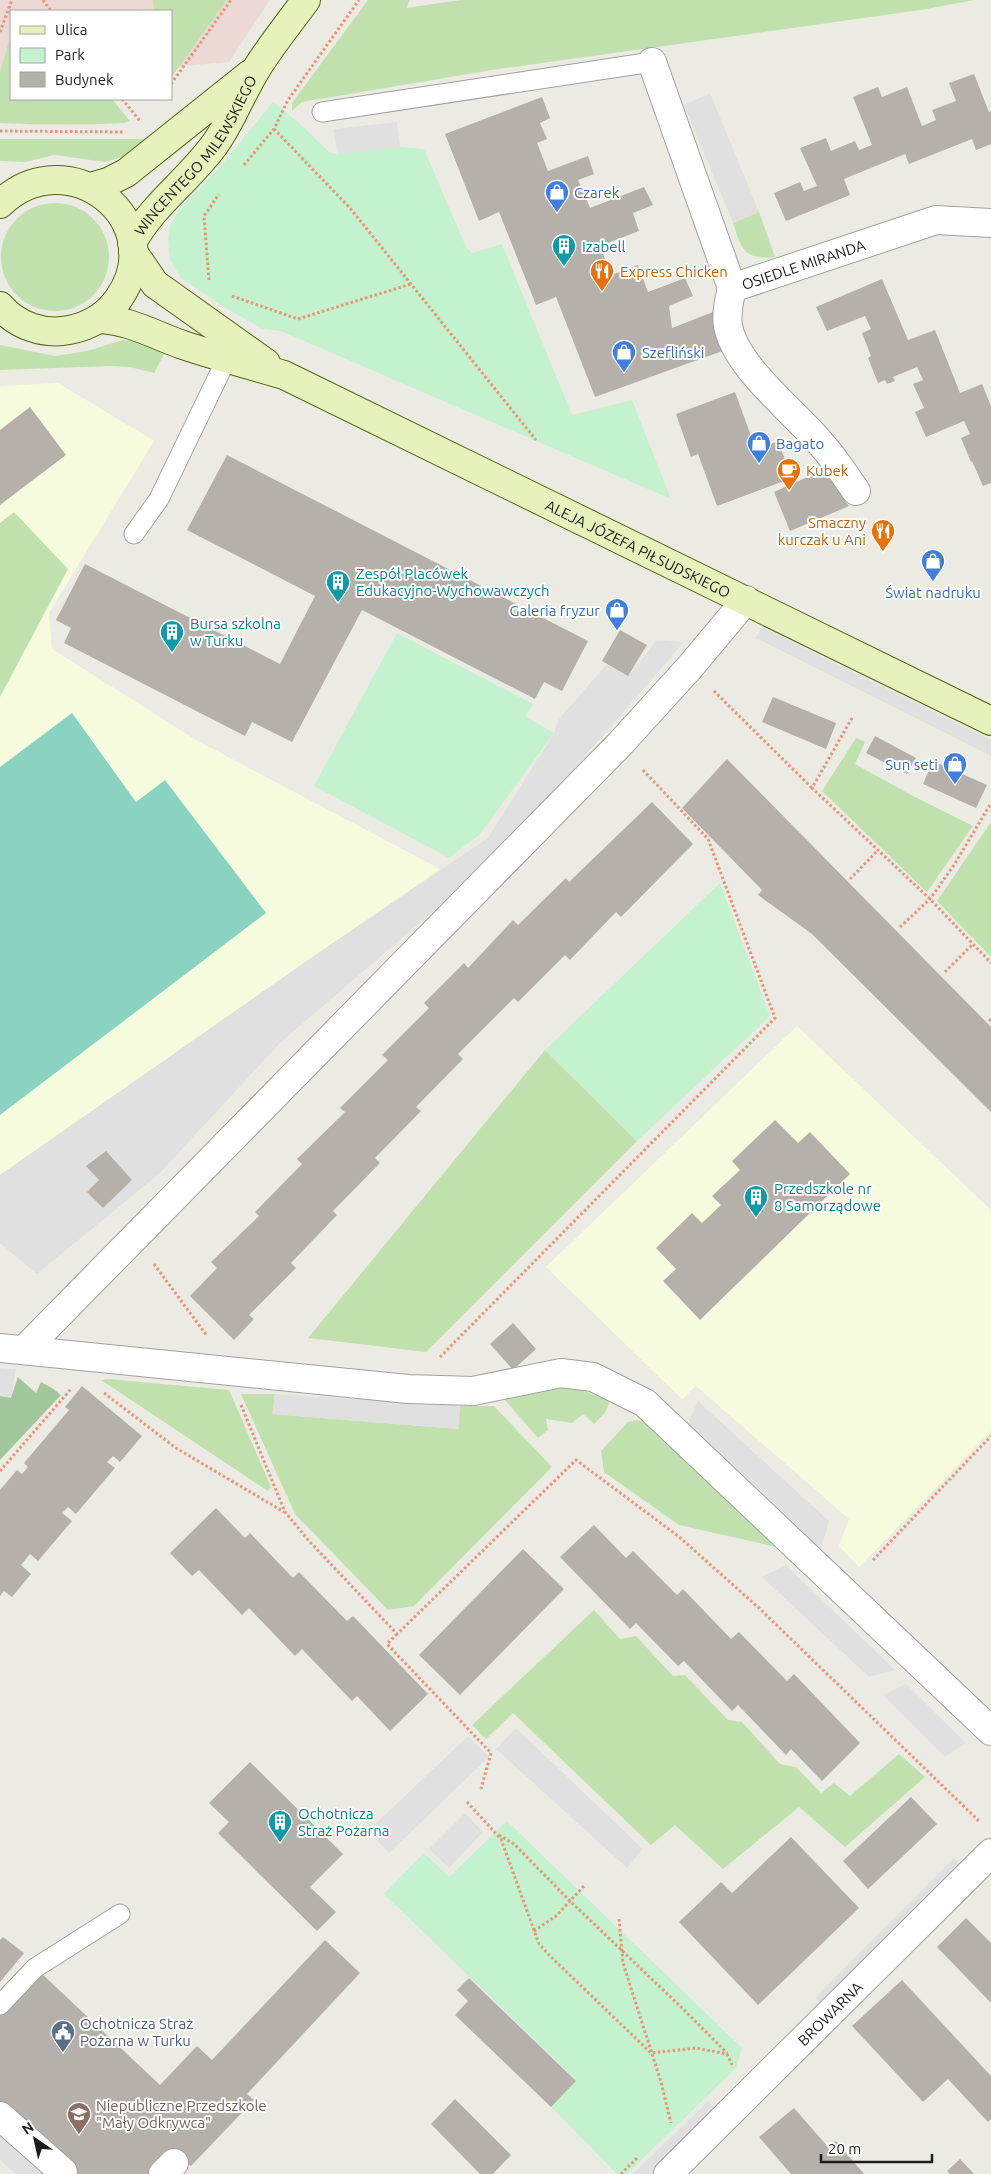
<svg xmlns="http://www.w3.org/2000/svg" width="991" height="2174" font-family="Ubuntu,sans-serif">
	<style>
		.commercial { fill: #ecd8d4 }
		.education { fill: #f7fbde }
		.grass { fill: #c0e1ae }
		.forest { fill: #a3c79c }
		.park { fill: #c4f2ce }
		.pitch { fill: #8ad3c1 }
		.parking { fill: #e0e0e0 }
		.building { fill: #b5b0a9 }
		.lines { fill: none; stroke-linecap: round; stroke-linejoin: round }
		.lane-casing { stroke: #a0a0a0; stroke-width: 21 }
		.street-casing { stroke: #a0a0a0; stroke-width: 30 }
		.secondary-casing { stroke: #516611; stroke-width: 30 }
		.path { stroke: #e99377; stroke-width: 3; stroke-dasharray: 2.5 2.5; stroke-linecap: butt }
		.lane { stroke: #fff; stroke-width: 19 }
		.street { stroke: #fff; stroke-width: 28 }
		.secondary { stroke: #e7f1bc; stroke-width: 28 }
		.labels { text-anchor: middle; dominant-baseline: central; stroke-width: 4; stroke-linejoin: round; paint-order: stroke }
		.street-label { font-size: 15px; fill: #1c1c1c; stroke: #fff }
		.shop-label { font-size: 15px; fill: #366cbe; stroke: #fff; text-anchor: start }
		.culture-label { font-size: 15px; fill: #0d838f; stroke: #fff; text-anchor: start }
		.food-label { font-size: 15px; fill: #c56008; stroke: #fff; text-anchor: start }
		.service-label { font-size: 15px; fill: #4e5e75; stroke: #fff; text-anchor: start }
		.education-label { font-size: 15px; fill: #785e54; stroke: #fff; text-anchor: start }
	</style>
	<rect width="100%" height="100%" fill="#ecebe3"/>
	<path class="commercial" d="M0 0H270L229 62 171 67V11H11V79L0 80Z"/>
	<path class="education" d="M58 383 154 441 49 613 52 649 196 740 440 869 0 1175V386Z
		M797 1026 991 1210V1431L859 1567 839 1546 849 1519 696 1386 682 1399 546 1267Z"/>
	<path class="grass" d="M153 0H227L171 78V11H154Z
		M368 0H410L406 8 461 0H974L921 10 492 70 302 102 292 111V103Z
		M11 34V99H112L130 121 124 123C82 125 41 125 0 123V72Z
		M0 139H145L150 142 130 155 105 162 54 155 25 162 0 161Z
		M1 257a54 54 0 1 1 108 0a54 54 0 1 1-108 0Z
		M759 212 775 257C744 260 742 250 733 223Z
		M123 340 139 341 167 349 154 373 130 367 110 366 0 370V345L55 356 87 351Z
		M14 512 68 569 0 697V523Z
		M856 738 865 742 855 764 913 796 973 826 927 892 822 791Z
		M991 822V957L937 901Z
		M545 1050 637 1141 426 1352 308 1338Z
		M107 1379 229 1390 271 1487 268 1491 101 1380Z
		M545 1386 574 1388 610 1400 605 1413 594 1424 583 1414 572 1423 546 1419 548 1430 538 1438 504 1399Z
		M241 1394H275L273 1414 458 1429 460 1406H494L552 1467 414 1606 388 1610 295 1514Z
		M637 1420 649 1424 777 1547 679 1525 604 1472 601 1451 628 1422Z
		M594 1610 620 1639 636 1636 673 1676 685 1675 728 1720 742 1722 780 1764 796 1767 821 1793 834 1783 850 1796 899 1754 925 1777 845 1847 799 1807 723 1869 675 1825 651 1845 513 1713 486 1739 472 1725Z"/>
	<path class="forest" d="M18 1377 36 1393 41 1382 52 1388 61 1395 0 1460V1396L11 1397Z"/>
	<path class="park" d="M273 102 297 121 329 152 337 154 400 147 424 149 466 247 472 253 502 244 572 415 632 400 671 499 281 331 262 329 219 304 181 278 170 260 168 242 170 225 185 202 219 168Z
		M397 633 533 704 525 716 554 733 480 834 449 858 314 786Z
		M720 883 770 1016 637 1141 545 1050Z
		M507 1821 742 2048 736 2068 627 2174H617L551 2107 576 2080 384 1894 424 1853 449 1877Z"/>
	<path class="pitch" d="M72 713 136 802 165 780 266 913 0 1115V767Z"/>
	<path class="parking" d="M710 93 759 212 733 223 684 105Z
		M397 122 400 147 337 154 334 129Z
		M762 627 991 740V756L756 638Z
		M657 640 684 642 502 852 280 1043 159 1174 37 1274 0 1243V1175L318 953 488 838 554 733 559 719 606 665 631 673Z
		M0 1368 16 1369 11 1398 0 1396Z
		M275 1394 460 1406 458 1429 272 1414Z
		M698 1401 829 1521 820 1552 686 1428Z
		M786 1565 895 1670 869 1677 762 1577Z
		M906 1684 966 1743 945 1757 883 1695Z
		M516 1728 643 1849 627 1868 496 1749Z
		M468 1736 489 1757 389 1853 368 1831Z
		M465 1813 483 1832 449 1868 429 1849Z
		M954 1858 966 1869 827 2009 815 1998Z
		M708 2101 717 2110 653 2174H633Z
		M0 2127 53 2174H15L0 2160Z"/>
	<path class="building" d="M974 74 989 112 991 111V144L976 150 972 139 909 164 905 154 844 179 850 195 786 221 774 193 800 182 804 191 817 186 800 148 826 138 831 151 855 141 859 150 872 145 853 97 878 87 882 97 907 87 922 126 936 120 932 110 956 101 949 83Z
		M542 97 550 118 540 123 547 139 537 143 548 171 588 156 594 174 578 180 590 208 644 187 653 205 633 213 639 231 600 246 611 275 638 265 648 292 685 278 693 296 669 306 672 328 713 312 728 349 595 397 556 297 536 305 499 212 479 221 445 134Z
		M882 279 908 340 935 330 960 393 982 384 991 406V483L983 486 972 461 971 462 961 438 970 434 964 421 926 437 915 412 924 408 913 384 923 380 917 367 893 377 895 381 887 384 885 380 878 383 868 358 871 356 862 333 871 329 865 316 827 331 816 307Z
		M735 392 758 455 760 454 758 449 778 441 792 478 717 506 698 454 691 457 676 414Z
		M30 407 66 455 0 505V430Z
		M227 455 588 641 562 691 544 682 535 699 362 610 292 742 252 722 245 736 64 643 71 628 56 620 85 564 280 664 315 596 187 530Z
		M823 470 849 506 790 531 774 492Z
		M620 630 647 645 628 676 602 661Z
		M773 697 836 723 826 749 762 722Z
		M875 736 916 758 907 774 866 753Z
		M727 759 991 1027V1112L812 934 758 895 762 890 682 808Z
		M933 761 987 785 976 808 923 784Z
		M652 802 693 844 621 917 616 912 570 960 565 955 518 1002 514 998 458 1054 463 1059 416 1107 421 1111 375 1158 380 1163 333 1211 337 1215 291 1263 296 1268 249 1315 254 1319 234 1340 190 1296 217 1268 211 1262 259 1216 255 1212 302 1164 297 1159 345 1112 340 1108 388 1060 382 1055 429 1008 424 1003 464 963 468 968 513 920 518 925 566 878 569 882Z
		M775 1120 798 1143 810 1132 850 1174 700 1320 663 1281 676 1269 656 1248 692 1213 702 1223 721 1205 712 1196 740 1170 732 1161Z
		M106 1151 132 1180 103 1208 87 1192 99 1180 86 1166Z
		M513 1323 536 1349 513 1370 490 1344Z
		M82 1386 142 1436 120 1462 113 1456 107 1462 115 1468 76 1514 68 1507 62 1513 72 1521 38 1561 30 1554 21 1565 31 1574 12 1597 4 1591 0 1596V1490L17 1470 22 1474 28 1467 24 1463 69 1410 65 1407Z
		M216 1508 245 1538 250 1533 293 1578 299 1572 347 1621 353 1616 428 1694 390 1731 357 1696 352 1701 302 1649 295 1656 249 1608 242 1615 199 1570 192 1576 170 1553Z
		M594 1525 626 1558 633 1551 677 1595 683 1589 731 1639 739 1632 787 1681 794 1674 860 1743 822 1781 791 1749 786 1755 738 1705 732 1711 684 1661 678 1666 636 1623 630 1629 560 1557Z
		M523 1549 564 1589 460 1695 419 1655Z
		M250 1762 343 1854 310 1887 336 1912 317 1931 218 1833 229 1822 209 1803Z
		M911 1797 937 1824 868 1889 843 1861Z
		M791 1837 859 1908 758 2005 679 1922 721 1882 732 1893Z
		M966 1918 991 1943V2003L937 1947Z
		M3 1937 24 1953 0 1982V1940Z
		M325 1940 360 1973 247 2094 254 2100 191 2166 173 2149 150 2174H77L0 2102V2016L41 1973 160 2085 197 2046 212 2060Z
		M469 1978 576 2081 551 2107 455 2015 468 2001 457 1990Z
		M902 1980 991 2076V2119L988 2122 948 2079 923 2102 852 2026Z
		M455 2099 511 2155 493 2174H480L431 2124Z
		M794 2108 828 2147 836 2141 864 2174H791L759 2137Z
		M960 2159 974 2174H950L947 2171Z"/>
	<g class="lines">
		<g class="lane-casing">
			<path id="lane" d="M322 112 652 62
				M134 534 159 499 227 358
				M0 2005 35 1968 120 1914"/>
		</g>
		<g class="street-casing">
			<g id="street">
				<path id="s1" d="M652 62 732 288 936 220 991 223"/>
				<path d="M732 288C729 300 726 313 728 326 736 368 795 412 822 445 835 459 845 476 856 491"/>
				<path d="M0 1348 408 1389 473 1391 561 1373 593 1377 645 1403 991 1731"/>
				<path d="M24 1350 619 745 690 667 746 600"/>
				<path d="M0 2116 63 2172"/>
				<path d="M163 2174 174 2163"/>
				<path id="s2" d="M668 2174 991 1853"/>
			</g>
		</g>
		<g class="secondary-casing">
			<g id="secondary">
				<path d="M91 187 108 182 126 173 250 74"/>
				<path d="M0 204C68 138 172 221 119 298 107 316 90 326 69 330 44 335 17 326 0 306"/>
				<path id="s3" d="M132 243C152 205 190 179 215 144 232 120 242 92 257 68 272 44 290 22 306 0"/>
				<path d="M133 252 155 284 266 363"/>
				<path id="s4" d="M98 319C130 320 154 335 183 345 216 356 250 365 284 375L991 721"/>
			</g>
		</g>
		<path class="path" d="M43 0 51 11
			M0 32 12 0
			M171 84 231 0
			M122 99 140 121
			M274 129 350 208 536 440
			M0 131 124 132
			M244 165 274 129 288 100 359 0
			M209 280 204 216 219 194
			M232 296 298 319 411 284
			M714 691 812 788
			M852 718 812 788 930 899 991 963
			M850 879 878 850
			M900 927 930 899 954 865 991 803
			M945 972 973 944
			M989 1021 991 1019
			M154 1264 207 1336
			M440 1357 775 1018 708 839 642 769
			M104 1393 176 1448 284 1512
			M241 1405 285 1512 309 1541 397 1634 576 1460 678 1536 759 1608 980 1822
			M0 1471 71 1389
			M873 1560 991 1436
			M397 1634 387 1644 491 1753 481 1789
			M467 1802 501 1839 539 1944 550 1956 651 2053 696 2048 727 2054 732 2065
			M499 1835 514 1844 570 1901 681 2007 727 2053
			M619 1919 623 1963 661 2082 671 2123
			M534 1931 556 1916 584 1886
			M621 2174 637 2158"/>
		<use href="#lane" class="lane"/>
		<use href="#street" class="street"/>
		<use href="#secondary" class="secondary"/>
	</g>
	<defs>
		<g id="shop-pin" transform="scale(1.25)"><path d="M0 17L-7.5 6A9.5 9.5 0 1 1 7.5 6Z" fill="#3f7fe0" stroke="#fff"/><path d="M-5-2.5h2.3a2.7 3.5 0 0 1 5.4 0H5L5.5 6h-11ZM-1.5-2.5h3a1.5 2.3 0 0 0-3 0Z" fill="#fff"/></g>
		<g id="building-pin" transform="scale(1.25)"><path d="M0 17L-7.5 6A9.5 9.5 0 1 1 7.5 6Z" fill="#0f9aa8" stroke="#fff"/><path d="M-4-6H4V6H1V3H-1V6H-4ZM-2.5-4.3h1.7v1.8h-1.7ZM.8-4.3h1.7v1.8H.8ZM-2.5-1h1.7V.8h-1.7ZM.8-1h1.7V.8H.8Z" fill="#fff"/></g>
		<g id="restaurant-pin" transform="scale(1.25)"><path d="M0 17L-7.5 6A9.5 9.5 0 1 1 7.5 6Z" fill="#e8710a" stroke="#fff"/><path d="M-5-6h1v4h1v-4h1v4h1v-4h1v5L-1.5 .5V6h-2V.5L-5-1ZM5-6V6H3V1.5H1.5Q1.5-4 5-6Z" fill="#fff"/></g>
		<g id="cafe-pin" transform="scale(1.25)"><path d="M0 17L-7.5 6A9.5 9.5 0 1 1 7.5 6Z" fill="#e8710a" stroke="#fff"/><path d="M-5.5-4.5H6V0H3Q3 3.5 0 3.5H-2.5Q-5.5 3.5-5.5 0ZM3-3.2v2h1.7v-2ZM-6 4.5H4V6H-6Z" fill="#fff"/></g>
		<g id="civic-pin" transform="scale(1.25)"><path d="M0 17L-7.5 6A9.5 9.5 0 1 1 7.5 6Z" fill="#5c6f8a" stroke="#fff"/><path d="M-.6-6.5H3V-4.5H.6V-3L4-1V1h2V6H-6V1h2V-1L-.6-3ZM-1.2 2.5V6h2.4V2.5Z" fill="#fff"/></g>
		<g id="school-pin" transform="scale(1.25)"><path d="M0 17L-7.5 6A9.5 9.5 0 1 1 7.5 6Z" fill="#8d6e63" stroke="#fff"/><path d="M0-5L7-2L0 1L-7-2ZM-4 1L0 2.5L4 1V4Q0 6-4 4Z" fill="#fff"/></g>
	</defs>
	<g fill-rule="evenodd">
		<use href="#shop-pin" x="557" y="192"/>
		<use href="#building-pin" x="564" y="246"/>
		<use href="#restaurant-pin" x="602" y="271"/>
		<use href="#shop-pin" x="624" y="352"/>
		<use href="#shop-pin" x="759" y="443"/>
		<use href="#cafe-pin" x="789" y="470"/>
		<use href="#restaurant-pin" x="883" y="531"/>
		<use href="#shop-pin" x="933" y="561"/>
		<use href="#building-pin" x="338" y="582"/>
		<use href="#shop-pin" x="617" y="610"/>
		<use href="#building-pin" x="172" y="632"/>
		<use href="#shop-pin" x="955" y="764"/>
		<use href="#building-pin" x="756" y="1197"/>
		<use href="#building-pin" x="280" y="1822"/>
		<use href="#civic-pin" x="63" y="2032"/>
		<use href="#school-pin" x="79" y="2114"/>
	</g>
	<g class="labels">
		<g class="street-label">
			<text stroke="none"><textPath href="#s3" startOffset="109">WINCENTEGO MILEWSKIEGO</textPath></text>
			<text stroke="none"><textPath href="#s1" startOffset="315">OSIEDLE MIRANDA</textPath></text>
			<text stroke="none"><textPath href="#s4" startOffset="589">ALEJA JÓZEFA PIŁSUDSKIEGO</textPath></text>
			<text stroke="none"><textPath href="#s2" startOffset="228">BROWARNA</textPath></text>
		</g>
		<g class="shop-label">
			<text x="574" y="192">Czarek</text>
			<text x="642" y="352">Szefliński</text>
			<text x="776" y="443">Bagato</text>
			<text x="933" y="592" text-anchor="middle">Świat nadruku</text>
			<text x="600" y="610" text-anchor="end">Galeria fryzur</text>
			<text x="938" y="764" text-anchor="end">Sun seti</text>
		</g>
		<g class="culture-label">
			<text x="582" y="246">Izabell</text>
			<text x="356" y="573">Zespół Placówek<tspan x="356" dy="17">Edukacyjno-Wychowawczych</tspan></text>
			<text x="190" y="623">Bursa szkolna<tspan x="190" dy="17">w Turku</tspan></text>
			<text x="774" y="1188">Przedszkole nr<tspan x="774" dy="17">8 Samorządowe</tspan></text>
			<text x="298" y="1813">Ochotnicza<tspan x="298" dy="17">Straż Pożarna</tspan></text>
		</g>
		<g class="food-label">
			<text x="620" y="271">Express Chicken</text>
			<text x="806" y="470">Kubek</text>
			<text x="866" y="522" text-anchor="end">Smaczny<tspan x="866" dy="17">kurczak u Ani</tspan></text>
		</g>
		<g class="service-label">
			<text x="80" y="2023">Ochotnicza Straż<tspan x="80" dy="17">Pożarna w Turku</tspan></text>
		</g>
		<g class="education-label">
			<text x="96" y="2105">Niepubliczne Przedszkole<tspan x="96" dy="17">"Mały Odkrywca"</tspan></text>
		</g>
	</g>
	<rect x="10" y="10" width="162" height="90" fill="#ffffff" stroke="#a4a4a4"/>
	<rect x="20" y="26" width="25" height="8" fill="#e7f1bc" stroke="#a4a4a4"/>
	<text x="55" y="35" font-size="15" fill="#1c1c1c">Ulica</text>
	<rect x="20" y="48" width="25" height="15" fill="#c4f2ce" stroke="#a4a4a4"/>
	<text x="55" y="60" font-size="15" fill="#1c1c1c">Park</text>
	<rect x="20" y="72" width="25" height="15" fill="#b5b0a9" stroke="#a4a4a4"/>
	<text x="55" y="85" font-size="15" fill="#1c1c1c">Budynek</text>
	<g transform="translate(35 2139) rotate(326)" stroke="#ffffff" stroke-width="4" paint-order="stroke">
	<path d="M0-4L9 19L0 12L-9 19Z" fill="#1c1c1c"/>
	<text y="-8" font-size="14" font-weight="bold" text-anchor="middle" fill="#1c1c1c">N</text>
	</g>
	<path d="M821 2154v8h111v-8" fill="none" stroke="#1c1c1c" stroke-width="2.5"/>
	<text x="828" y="2154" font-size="15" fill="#1c1c1c" stroke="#ffffff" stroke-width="4" paint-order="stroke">20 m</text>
</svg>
